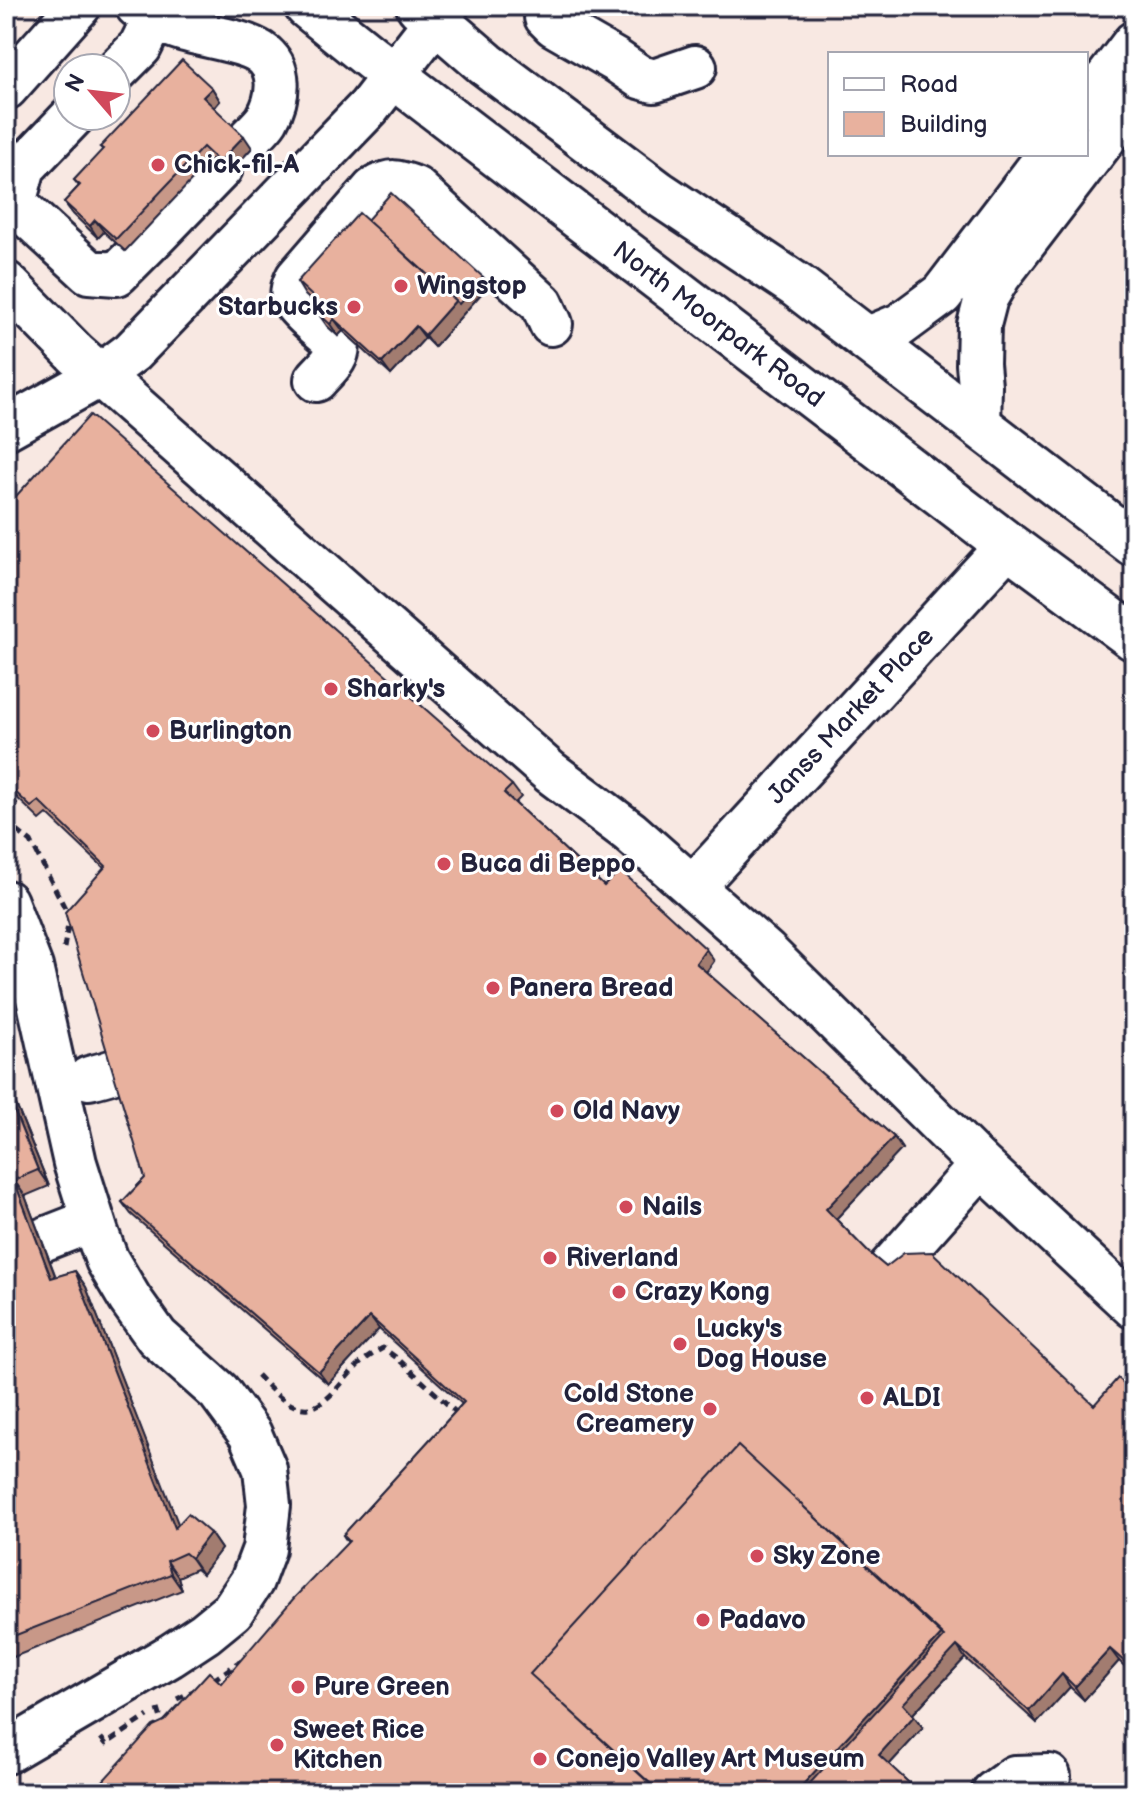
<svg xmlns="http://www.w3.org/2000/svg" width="1140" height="1799" font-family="'Balsamiq Sans',sans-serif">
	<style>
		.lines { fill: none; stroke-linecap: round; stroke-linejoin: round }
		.minor-casing { stroke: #22223b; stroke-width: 48 }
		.major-casing { stroke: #22223b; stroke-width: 50 }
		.path { stroke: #22223b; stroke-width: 5; stroke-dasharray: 8 6; stroke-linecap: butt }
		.minor { stroke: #fff; stroke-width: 42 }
		.major { stroke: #fff; stroke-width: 44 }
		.wall { fill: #c89888; stroke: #22223b; stroke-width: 2 }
		.shaded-wall { fill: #a27c6f; stroke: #22223b; stroke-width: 2 }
		.building { fill: #e8b19e; stroke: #22223b; stroke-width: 2 }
		.poi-dot { fill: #d1495b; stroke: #fff; stroke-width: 3 }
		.labels { text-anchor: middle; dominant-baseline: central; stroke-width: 6; stroke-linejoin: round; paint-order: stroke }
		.poi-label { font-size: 26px; font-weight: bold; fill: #22223b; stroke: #fff; text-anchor: start }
		.street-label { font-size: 26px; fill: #22223b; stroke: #fff }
	</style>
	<rect width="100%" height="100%" fill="#f8e8e2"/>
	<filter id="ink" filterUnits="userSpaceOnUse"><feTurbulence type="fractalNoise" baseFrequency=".0125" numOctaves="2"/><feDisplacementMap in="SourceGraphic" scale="16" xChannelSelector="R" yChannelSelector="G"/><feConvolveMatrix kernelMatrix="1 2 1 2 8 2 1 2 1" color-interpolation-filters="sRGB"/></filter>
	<g filter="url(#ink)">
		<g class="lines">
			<g class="minor-casing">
				<path id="minor" d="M546 6V17L554 25 615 60 640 77 654 81 695 67
					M154 19C165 23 177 28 189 31 209 37 243 41 260 52 283 67 279 98 267 119 262 127 252 135 246 142
					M116 71 140 47 154 19 137 6
					M6 88 79 6
					M1086 106 1134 43
					M73 116 24 167 14 203 89 272 117 274 157 234 221 168
					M6 283 76 354 495 724 550 772 630 832 766 952 981 1165 1134 1307
					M866 339 900 325 942 294 1049 154
					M316 380C325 369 341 358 337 343 327 333 302 314 295 303 290 294 293 286 297 278L374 189C391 179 397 181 415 188L542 304 551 324
					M979 425 980 386 978 364 979 325 986 298 999 276 1134 100
					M6 428 101 375 132 352 369 107 447 6
					M693 887 1008 545
					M6 902 31 967 75 1163 97 1233 107 1260 130 1299 157 1337 219 1392 250 1434 265 1469 269 1505 264 1549 252 1581 232 1611 205 1633 170 1656 6 1752
					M89 1078C121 1070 135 1066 158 1042
					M42 1240 93 1220
					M861 1297 886 1272 981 1165
					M993 1793 1015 1777 1049 1776"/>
			</g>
			<g class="major-casing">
				<path id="major" d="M307 6 394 76 1008 545 1134 638
					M419 6 486 64 658 193 796 285 1134 544"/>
			</g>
			<path class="path" d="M6 821 18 798
				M6 822 31 842 66 910 69 919 64 948
				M257 1375C272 1391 297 1420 321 1403 337 1392 347 1374 362 1362 368 1357 376 1352 383 1348L397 1358 459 1415
				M213 1680 241 1661
				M177 1699 197 1689
				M158 1709 163 1725
				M101 1738 106 1744 148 1716"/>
			<use href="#minor" class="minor"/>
			<use href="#major" class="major"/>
		</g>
		<path class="wall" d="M212 88 220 101 214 108 252 148 228 174 212 159 125 251 104 232 98 238 73 214 64 202 79 186 74 180 103 150 100 147Z
			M367 220 483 277 489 285 434 347 425 338 391 375 343 331 338 336 327 326 318 313 321 310 305 295 297 282Z
			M6 507 512 785 521 797 515 803 604 886 714 961 706 972 894 1137 902 1149 836 1219 868 1252 886 1267 1094 1405 1134 1392V1675L1119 1661 1084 1700 1070 1687 1037 1723 965 1658 913 1714 923 1728 889 1765 909 1783 916 1793H92L164 1721 221 1683 348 1543 343 1535 462 1404 379 1329 328 1384 131 1214 122 1202 145 1178 104 868 47 814 40 820 6 787Z
			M6 1080 49 1186 25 1196 56 1277 75 1271 86 1287 178 1525 210 1533 221 1549 202 1574 196 1569 178 1577 182 1590 6 1660Z"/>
		<path class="shaded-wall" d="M212 88 220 101 212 110 203 97Z
			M244 136 252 148 228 174 219 162Z
			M95 220 104 232 98 238 90 226Z
			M483 277 489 285 434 347 425 335 456 300Z
			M334 319 343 331 338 336 330 324Z
			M416 326 425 338 391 375 382 363Z
			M706 949 714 961 704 975 696 963Z
			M6 1080 49 1186 38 1170 6 1091Z
			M894 1137 902 1149 834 1221 826 1209Z
			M14 1180 25 1196 62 1294 51 1278Z
			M75 1271 86 1287 186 1544 175 1528Z
			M370 1317 379 1329 328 1384 319 1372Z
			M210 1533 221 1549 202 1574 191 1558Z
			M167 1561 178 1577 182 1590 171 1574Z
			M942 1634 953 1650 957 1646 965 1658 911 1716 821 1793H795Z
			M1110 1649 1119 1661 1084 1700 1075 1687Z
			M1062 1674 1070 1687 1037 1723 1029 1711Z
			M914 1716 923 1728 887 1767 879 1755Z
			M909 1783 916 1793H902Z"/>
		<path class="building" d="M182 60 212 88 203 97 244 136 219 162 203 147 116 239 95 220 90 226 64 202 80 185 74 180 103 149 100 147Z
			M391 193 483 277 459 304 367 220Z
			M359 213 456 300 425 335 416 326 382 363 334 319 330 324 318 313 324 307 297 282Z
			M90 415 512 785 504 793 604 886 620 870 706 949 696 963 894 1137 826 1209 868 1252 886 1267 904 1253 932 1252 1094 1405 1118 1378 1134 1392V1670L1110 1649 1075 1687 1062 1674 1029 1711 957 1646 903 1704 914 1716 879 1755 909 1783 902 1793H801L944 1637 738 1446 530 1674 660 1793H92L153 1726 164 1721 209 1672 221 1683 294 1598 349 1541 343 1535 464 1402 370 1317 319 1372 122 1202 145 1178 65 912 106 866 39 801 31 807 6 783V507Z
			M6 1091 38 1170 14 1180 51 1278 75 1271 175 1528 188 1514 210 1533 191 1558 185 1553 167 1561 171 1574 6 1639Z
			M738 1446 942 1634 795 1793H661L530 1674Z"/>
	</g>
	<g class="poi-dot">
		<circle cx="158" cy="165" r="8"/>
		<circle cx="401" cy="286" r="8"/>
		<circle cx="354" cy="307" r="8"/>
		<circle cx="331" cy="689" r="8"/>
		<circle cx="153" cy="731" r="8"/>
		<circle cx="444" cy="864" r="8"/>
		<circle cx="493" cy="988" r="8"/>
		<circle cx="557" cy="1111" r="8"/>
		<circle cx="626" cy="1207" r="8"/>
		<circle cx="550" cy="1258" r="8"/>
		<circle cx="619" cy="1292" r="8"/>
		<circle cx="680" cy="1344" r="8"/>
		<circle cx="867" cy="1398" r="8"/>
		<circle cx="710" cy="1409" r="8"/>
		<circle cx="757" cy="1556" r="8"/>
		<circle cx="703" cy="1620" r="8"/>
		<circle cx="298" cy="1687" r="8"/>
		<circle cx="277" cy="1745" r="8"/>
		<circle cx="540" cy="1759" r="8"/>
	</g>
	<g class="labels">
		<g class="poi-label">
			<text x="174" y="165">Chick-fil-A</text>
			<text x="417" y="286">Wingstop</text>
			<text x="338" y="307" text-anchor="end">Starbucks</text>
			<text x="347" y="689">Sharky's</text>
			<text x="169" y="731">Burlington</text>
			<text x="460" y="864">Buca di Beppo</text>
			<text x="509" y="988">Panera Bread</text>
			<text x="573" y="1111">Old Navy</text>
			<text x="642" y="1207">Nails</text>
			<text x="566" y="1258">Riverland</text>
			<text x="635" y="1292">Crazy Kong</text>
			<text x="696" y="1329">Lucky's<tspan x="696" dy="30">Dog House</tspan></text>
			<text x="694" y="1394" text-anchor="end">Cold Stone<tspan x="694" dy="30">Creamery</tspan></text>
			<text x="883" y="1398">ALDI</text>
			<text x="773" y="1556">Sky Zone</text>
			<text x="719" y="1620">Padavo</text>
			<text x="314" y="1687">Pure Green</text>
			<text x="293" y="1730">Sweet Rice<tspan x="293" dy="30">Kitchen</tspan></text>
			<text x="556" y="1759">Conejo Valley Art Museum</text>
		</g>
		<g class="street-label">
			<text transform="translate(718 325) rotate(37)">North Moorpark Road</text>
			<text transform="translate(851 716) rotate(-47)">Janss Market Place</text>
		</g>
	</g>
	<rect width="1140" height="1799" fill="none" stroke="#fff" stroke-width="32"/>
	<rect x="16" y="16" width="1108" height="1767" fill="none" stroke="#22223b" stroke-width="3" filter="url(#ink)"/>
	<rect x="828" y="52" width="260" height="104" fill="#ffffff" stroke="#a7a7b1" stroke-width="2"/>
	<rect x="844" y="78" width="40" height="12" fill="#ffffff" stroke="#a7a7b1" stroke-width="2"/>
	<text x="900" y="92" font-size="24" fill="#22223b">Road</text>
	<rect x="844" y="112" width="40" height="24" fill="#e8b19e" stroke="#a7a7b1" stroke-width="2"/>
	<text x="900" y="132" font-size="24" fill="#22223b">Building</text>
	<g transform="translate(92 92) rotate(298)"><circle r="38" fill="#ffffff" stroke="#a7a7b1" stroke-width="2"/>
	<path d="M0-6L14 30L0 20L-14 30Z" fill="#d1495b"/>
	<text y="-12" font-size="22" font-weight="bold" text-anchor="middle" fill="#22223b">N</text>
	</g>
</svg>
